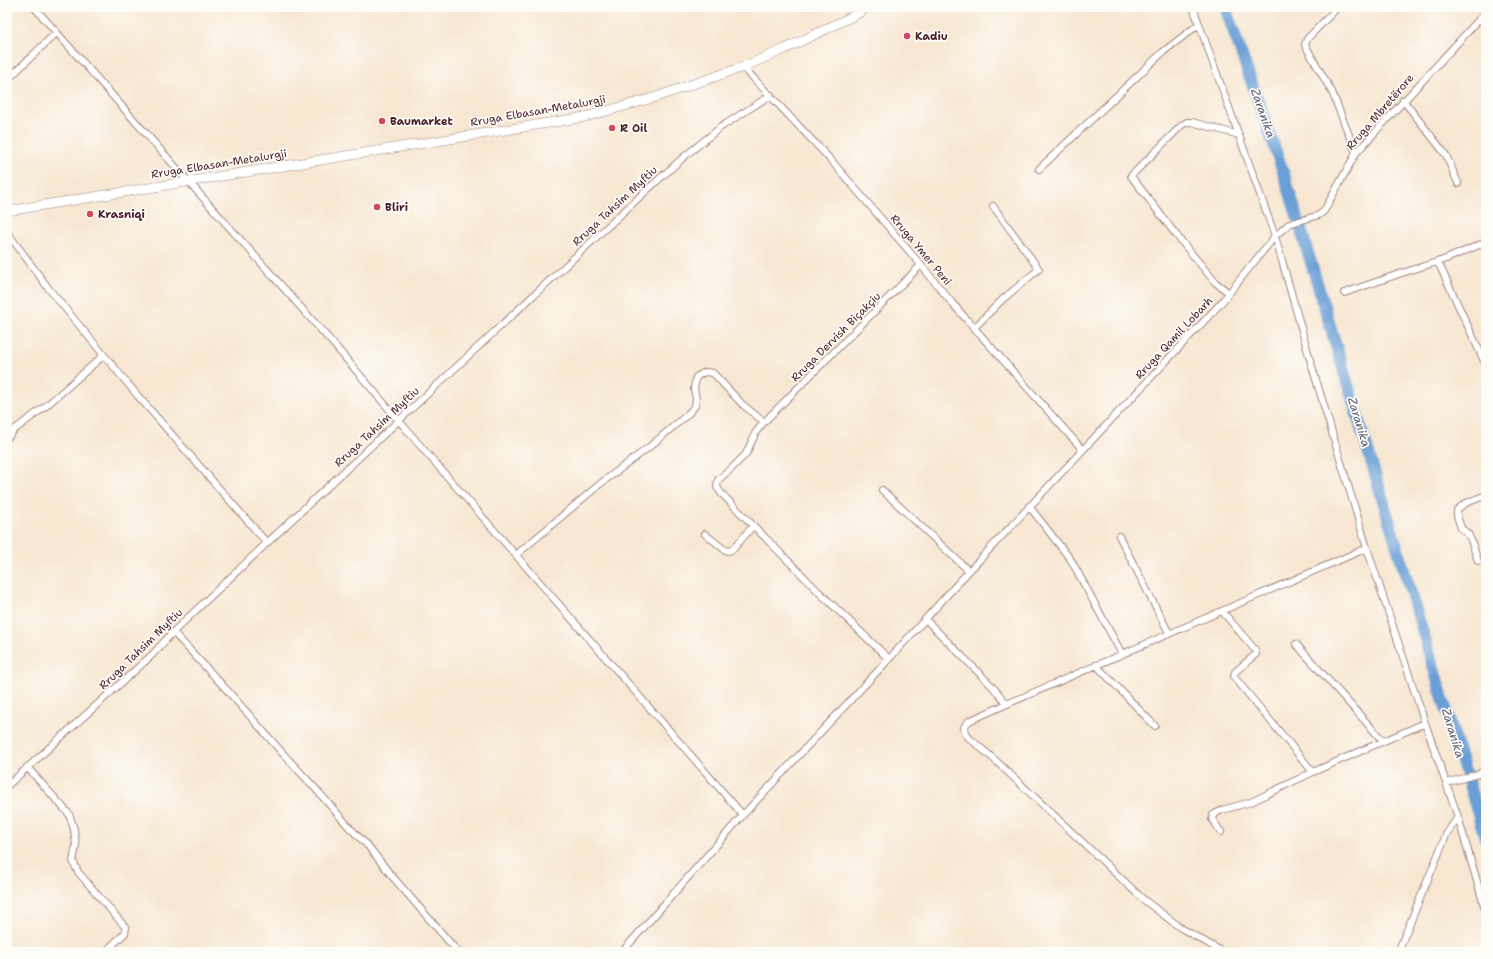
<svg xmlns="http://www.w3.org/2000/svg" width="1493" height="959" font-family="'Shantell Sans',sans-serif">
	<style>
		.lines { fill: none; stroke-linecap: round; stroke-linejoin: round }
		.river { stroke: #699fd6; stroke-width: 12 }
		.street-casing { stroke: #a0837e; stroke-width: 8 }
		.primary-casing { stroke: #a0837e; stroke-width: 10 }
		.street { stroke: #fff; stroke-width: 6 }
		.primary { stroke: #fff; stroke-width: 9 }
		.poi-dot { fill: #d1495b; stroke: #fdfcf7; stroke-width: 1.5 }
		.labels { text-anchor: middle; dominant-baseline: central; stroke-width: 3.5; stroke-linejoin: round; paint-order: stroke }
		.poi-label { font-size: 11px; font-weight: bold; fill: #4a1f2b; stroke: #fdfcf7; text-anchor: start }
		.street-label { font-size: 11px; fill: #4a1f2b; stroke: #fdfcf7 }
		.water-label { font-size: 12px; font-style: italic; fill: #585978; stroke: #fdfcf7 }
	</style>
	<rect width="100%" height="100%" fill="#fdfcf7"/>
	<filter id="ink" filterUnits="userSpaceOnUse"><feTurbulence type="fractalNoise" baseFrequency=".025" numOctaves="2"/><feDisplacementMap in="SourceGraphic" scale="8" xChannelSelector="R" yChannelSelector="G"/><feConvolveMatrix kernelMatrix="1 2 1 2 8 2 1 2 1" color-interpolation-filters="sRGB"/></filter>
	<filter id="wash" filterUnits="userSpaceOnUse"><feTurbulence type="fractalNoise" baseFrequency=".012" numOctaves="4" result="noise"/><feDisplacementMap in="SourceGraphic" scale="16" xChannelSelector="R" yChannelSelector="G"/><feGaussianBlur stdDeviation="0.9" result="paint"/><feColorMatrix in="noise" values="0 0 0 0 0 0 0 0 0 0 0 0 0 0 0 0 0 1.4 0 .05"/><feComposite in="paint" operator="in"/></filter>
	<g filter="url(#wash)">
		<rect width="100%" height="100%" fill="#f7e7d2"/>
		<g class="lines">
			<path class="river" d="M1225 7 1286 180 1486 841"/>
		</g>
	</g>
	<g filter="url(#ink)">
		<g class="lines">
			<g class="street-casing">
				<path id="street" d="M34 7 188 181 330 340 424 450 743 815
					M1193 7 1275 236 1311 363 1367 548 1425 723 1458 817 1486 912
					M1338 7 1307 39 1305 45 1332 92 1356 153
					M743 67 829 158 921 265 952 303 1082 449
					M7 80 56 33
					M1403 100 1446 155 1458 183
					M1039 169 1163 52 1199 24
					M7 232 49 289 138 396 267 543
					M1438 262 1486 365
					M1229 293 1215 282 1177 236 1131 176 1182 125 1187 122H1192L1239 135
					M1344 293 1402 273 1446 259 1486 242
					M975 327 1003 299 1039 269 993 206
					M7 438 14 430 46 406 104 355
					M882 490 969 571
					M1029 506 1071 560 1122 654
					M705 534 725 550 729 551 733 549 753 526
					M1119 536 1169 633
					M516 555 600 484 648 448 687 415 695 406 696 399 694 389 696 377 705 372 713 373 742 404 764 422
					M1478 561 1471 540 1468 534 1461 528 1457 516V510L1464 504 1486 495
					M1222 611 1256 651V654L1235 672 1234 677 1313 772
					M925 619 992 686 1007 704
					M173 632 227 690 286 757 314 787 350 828 368 846 391 875 458 952
					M1296 644 1383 741
					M889 659 819 592 721 493 717 487 718 480 731 469 746 454 756 432 764 422 921 265
					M1096 665 1155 726
					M1486 714V719
					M27 767 69 814 74 829 76 846 73 861 78 872 126 928 125 933 105 952
					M1446 783 1478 774 1486 770
					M7 786 152 655 173 632 267 543 647 190 685 156 721 127 771 95
					M1221 832 1212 819 1213 815 1222 810 1251 802 1313 772 1425 723
					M622 952 743 815 889 659 969 571 1221 303 1275 236 1289 224 1319 215 1324 211 1356 153 1486 12
					M1223 952 1181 928 1144 900 995 760 968 737 965 733 964 727 969 721 1007 704 1367 548
					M1398 952 1447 833 1458 817"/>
			</g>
			<g class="primary-casing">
				<path id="primary" d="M7 211 585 117 653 98 743 67 785 49 859 13 867 7"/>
			</g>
			<use href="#street" class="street"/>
			<use href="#primary" class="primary"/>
		</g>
	</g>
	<g class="poi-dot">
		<circle cx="907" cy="36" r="4"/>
		<circle cx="382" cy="121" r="4"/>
		<circle cx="612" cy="128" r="4"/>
		<circle cx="377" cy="207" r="4"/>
		<circle cx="90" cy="214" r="4"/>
	</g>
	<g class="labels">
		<g class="poi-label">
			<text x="915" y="36">Kadiu</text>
			<text x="390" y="121">Baumarket</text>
			<text x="620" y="128">R Oil</text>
			<text x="385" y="207">Bliri</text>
			<text x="98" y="214">Krasniqi</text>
		</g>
		<g class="street-label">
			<text transform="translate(538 111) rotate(-10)">Rruga Elbasan-Metalurgji</text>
			<text transform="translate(1380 112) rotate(-49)">Rruga Mbretërore</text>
			<text transform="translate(219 164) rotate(-9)">Rruga Elbasan-Metalurgji</text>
			<text transform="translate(615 206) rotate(-43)">Rruga Tahsim Myftiu</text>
			<text transform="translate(921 250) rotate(50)">Rruga Ymer Peni</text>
			<text transform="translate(836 337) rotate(-45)">Rruga Dervish Biçakçiu</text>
			<text transform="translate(1174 338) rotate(-47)">Rruga Qamil Lobarh</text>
			<text transform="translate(377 427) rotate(-43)">Rruga Tahsim Myftiu</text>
			<text transform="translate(141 649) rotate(-44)">Rruga Tahsim Myftiu</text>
		</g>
		<g class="water-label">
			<text transform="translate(1263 113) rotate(71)">Zaranika</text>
			<text transform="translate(1359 422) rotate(73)">Zaranika</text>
			<text transform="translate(1453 733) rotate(73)">Zaranika</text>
		</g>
	</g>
	<rect width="1493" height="959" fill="none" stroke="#fdfcf7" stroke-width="24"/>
</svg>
